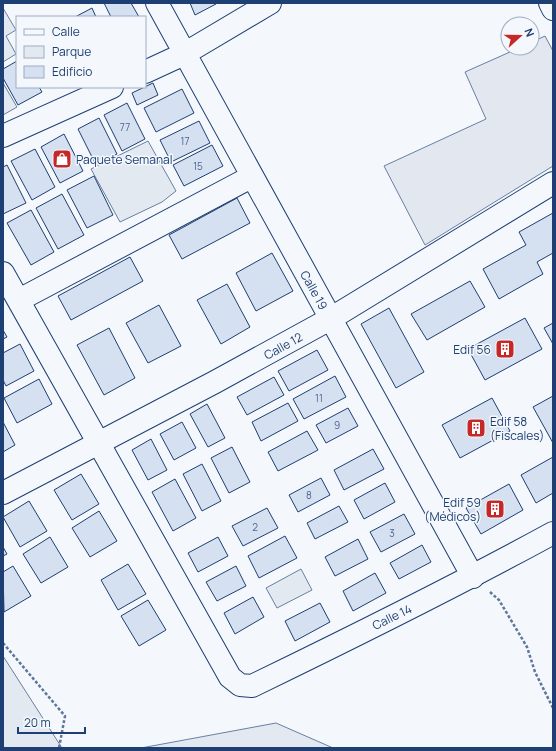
<svg xmlns="http://www.w3.org/2000/svg" width="556" height="751" font-family="Manrope,sans-serif">
	<style>
		.green { fill: #e3e9f0; stroke: #687fa3 }
		.parking { fill: #e3e8f0; stroke: #687fa3 }
		.building { fill: #d5e0f0; stroke: #1d3f73 }
		.lines { fill: none; stroke-linecap: round; stroke-linejoin: round }
		.minor-casing { stroke: #1d3f73; stroke-width: 24 }
		.path { stroke: #5e769c; stroke-width: 2.5; stroke-dasharray: 3 2; stroke-linecap: butt }
		.minor { stroke: #f4f7fb; stroke-width: 22 }
		.labels { text-anchor: middle; dominant-baseline: central; stroke-width: 3; stroke-linejoin: round; paint-order: stroke }
		.number-label { font-size: 10px; fill: #4b6792 }
		.poi-label { font-size: 12px; fill: #1d3f73; stroke: #f4f7fb; text-anchor: start }
		.street-label { font-size: 12px; fill: #1d3f73; stroke: #f4f7fb }
	</style>
	<rect width="100%" height="100%" fill="#f4f7fb"/>
	<path class="green" d="M3 8 16 30 6 36 16 54 3 62Z
		M3 83 17 107 3 115Z
		M148 141 176 191 162 202 120 222 91 169Z
		M301 569 312 590 277 608 266 588Z
		M3 656 62 748H3Z
		M276 723 333 748H141Z"/>
	<path class="parking" d="M545 36 553 51V166L425 245 384 166 486 119 465 72 519 48H532V42Z"/>
	<path class="building" d="M104 3H131L139 17H111Z
		M190 3H216V4L195 15Z
		M92 8 96 17H75Z
		M17 61V87H39L42 92 18 105 3 78V69Z
		M153 83 158 95 137 105 132 93Z
		M182 89 194 113 156 132 144 108Z
		M127 103 145 139 122 151 104 115Z
		M99 118 117 154 96 165 78 129Z
		M199 121 210 143 171 162 160 140Z
		M64 134 83 171 60 183 41 147Z
		M212 145 223 166 184 186 173 165Z
		M35 149 55 187 32 200 11 161Z
		M7 165 26 203 3 214V167Z
		M94 176 113 215 87 228 67 190Z
		M62 194 84 235 58 249 36 208Z
		M237 198 250 223 182 259 169 235Z
		M31 210 54 252 31 265 7 223Z
		M553 213V253L537 262 543 274 499 299 483 269 526 245 519 232Z
		M272 253 293 291 256 311 236 273Z
		M130 257 143 281 71 320 58 296Z
		M470 281 485 307 427 340 411 314Z
		M227 284 250 327 221 344 197 300Z
		M159 305 181 346 148 363 126 323Z
		M389 308 424 372 396 388 361 324Z
		M525 318 542 349 485 380 468 349Z
		M553 323V344L544 328Z
		M109 328 135 378 104 395 77 345Z
		M3 330 7 337 3 339Z
		M20 344 34 371 6 386 3 380V353Z
		M317 350 328 370 289 391 278 371Z
		M335 376 346 397 304 419 293 399Z
		M274 377 284 395 247 415 237 397Z
		M39 379 52 404 17 423 4 398Z
		M553 396V443L533 407Z
		M492 398 510 431 460 458 442 425Z
		M288 403 298 421 261 441 252 422Z
		M207 404 225 438 208 447 190 414Z
		M348 408 358 426 326 443 316 425Z
		M3 422 15 445 3 452Z
		M182 422 196 448 174 460 160 434Z
		M307 431 318 450 278 471 268 452Z
		M151 439 167 470 148 480 132 450Z
		M232 447 250 482 229 493 211 458Z
		M373 449 384 469 344 490 334 470Z
		M553 457V493L536 503 521 475Z
		M202 464 221 501 202 511 183 474Z
		M81 474 99 504 72 520 54 490Z
		M321 478 330 495 298 512 289 495Z
		M175 479 196 518 173 531 152 492Z
		M385 483 395 502 364 519 354 500Z
		M509 484 523 510 481 534 466 508Z
		M29 501 47 531 20 547 3 517Z
		M339 506 348 522 315 539 307 523Z
		M267 508 278 528 243 546 232 526Z
		M99 511 117 541 90 557 72 528Z
		M404 514 415 534 381 552 370 532Z
		M285 536 297 558 259 578 248 556Z
		M50 537 68 567 41 583 23 554Z
		M218 537 228 556 198 572 188 553Z
		M358 539 368 559 335 576 325 557Z
		M422 545 431 562 399 579 390 563Z
		M3 547 7 554 3 556Z
		M128 564 146 594 118 610 101 580Z
		M13 566 31 596 4 612 3 572Z
		M236 566 246 586 217 601 206 582Z
		M375 573 386 593 353 611 343 591Z
		M253 597 264 617 235 634 224 613Z
		M148 600 166 630 139 646 121 616Z
		M320 603 330 622 295 641 285 621Z"/>
	<g class="lines">
		<g class="minor-casing">
			<path id="minor" d="M157 3 473 577
				M550 3 553 9
				M145 72 184 54 270 3
				M3 136 112 87
				M3 273 230 677 240 685 252 686C353 637 454 587 553 533
				M19 300 251 177
				M3 493 215 382 330 319 553 183"/>
		</g>
		<path class="path" d="M490 592 499 600 527 647 535 672 553 708
			M3 643 65 716 59 748"/>
		<use href="#minor" class="minor"/>
	</g>
	<defs>
		<g id="shop-square" transform="scale(1)"><rect x="-9" y="-9" width="18" height="18" rx="4" fill="#c62828" stroke="#f4f7fb"/><path d="M-5-2.5h2.3a2.7 3.5 0 0 1 5.4 0H5L5.5 6h-11ZM-1.5-2.5h3a1.5 2.3 0 0 0-3 0Z" fill="#fff"/></g>
		<g id="building-square" transform="scale(1)"><rect x="-9" y="-9" width="18" height="18" rx="4" fill="#c62828" stroke="#f4f7fb"/><path d="M-4-6H4V6H1V3H-1V6H-4ZM-2.5-4.3h1.7v1.8h-1.7ZM.8-4.3h1.7v1.8H.8ZM-2.5-1h1.7V.8h-1.7ZM.8-1h1.7V.8H.8Z" fill="#fff"/></g>
	</defs>
	<g fill-rule="evenodd">
		<use href="#shop-square" x="62" y="159"/>
		<use href="#building-square" x="505" y="349"/>
		<use href="#building-square" x="476" y="428"/>
		<use href="#building-square" x="495" y="509"/>
	</g>
	<g class="labels">
		<g class="number-label">
			<text x="125" y="127">77</text>
			<text x="185" y="141">17</text>
			<text x="198" y="166">15</text>
			<text x="319" y="398">11</text>
			<text x="337" y="425">9</text>
			<text x="309" y="495">8</text>
			<text x="255" y="527">2</text>
			<text x="392" y="533">3</text>
		</g>
		<g class="poi-label">
			<text x="76" y="159">Paquete Semanal</text>
			<text x="491" y="349" text-anchor="end">Edif 56</text>
			<text x="490" y="421">Edif 58<tspan x="490" dy="14">(Fiscales)</tspan></text>
			<text x="481" y="502" text-anchor="end">Edif 59<tspan x="481" dy="14">(Médicos)</tspan></text>
		</g>
		<g class="street-label">
			<text transform="translate(314 290) rotate(61)">Calle 19</text>
			<text transform="translate(283 346) rotate(-29)">Calle 12</text>
			<text transform="translate(392 617) rotate(-26)">Calle 14</text>
		</g>
	</g>
	<rect width="556" height="751" fill="none" stroke="#1d3f73" stroke-width="8"/>
	<rect x="16" y="16" width="130" height="72" fill="#f4f7fb" stroke="#9eadc5"/>
	<rect x="24" y="29" width="20" height="6" fill="#f4f7fb" stroke="#9eadc5"/>
	<text x="52" y="36" font-size="12" fill="#1d3f73">Calle</text>
	<rect x="24" y="46" width="20" height="12" fill="#e3e9f0" stroke="#9eadc5"/>
	<text x="52" y="56" font-size="12" fill="#1d3f73">Parque</text>
	<rect x="24" y="66" width="20" height="12" fill="#d5e0f0" stroke="#9eadc5"/>
	<text x="52" y="76" font-size="12" fill="#1d3f73">Edificio</text>
	<g transform="translate(520 36) rotate(69)"><circle r="19" fill="#f4f7fb" stroke="#9eadc5"/>
	<path d="M0-3L7 15L0 10L-7 15Z" fill="#c62828"/>
	<text y="-6" font-size="11" font-weight="bold" text-anchor="middle" fill="#1d3f73">N</text>
	</g>
	<path d="M18 727v6h67v-6" fill="none" stroke="#1d3f73" stroke-width="2"/>
	<text x="24" y="727" font-size="12" fill="#1d3f73" stroke="#f4f7fb" stroke-width="3" paint-order="stroke">20 m</text>
</svg>
